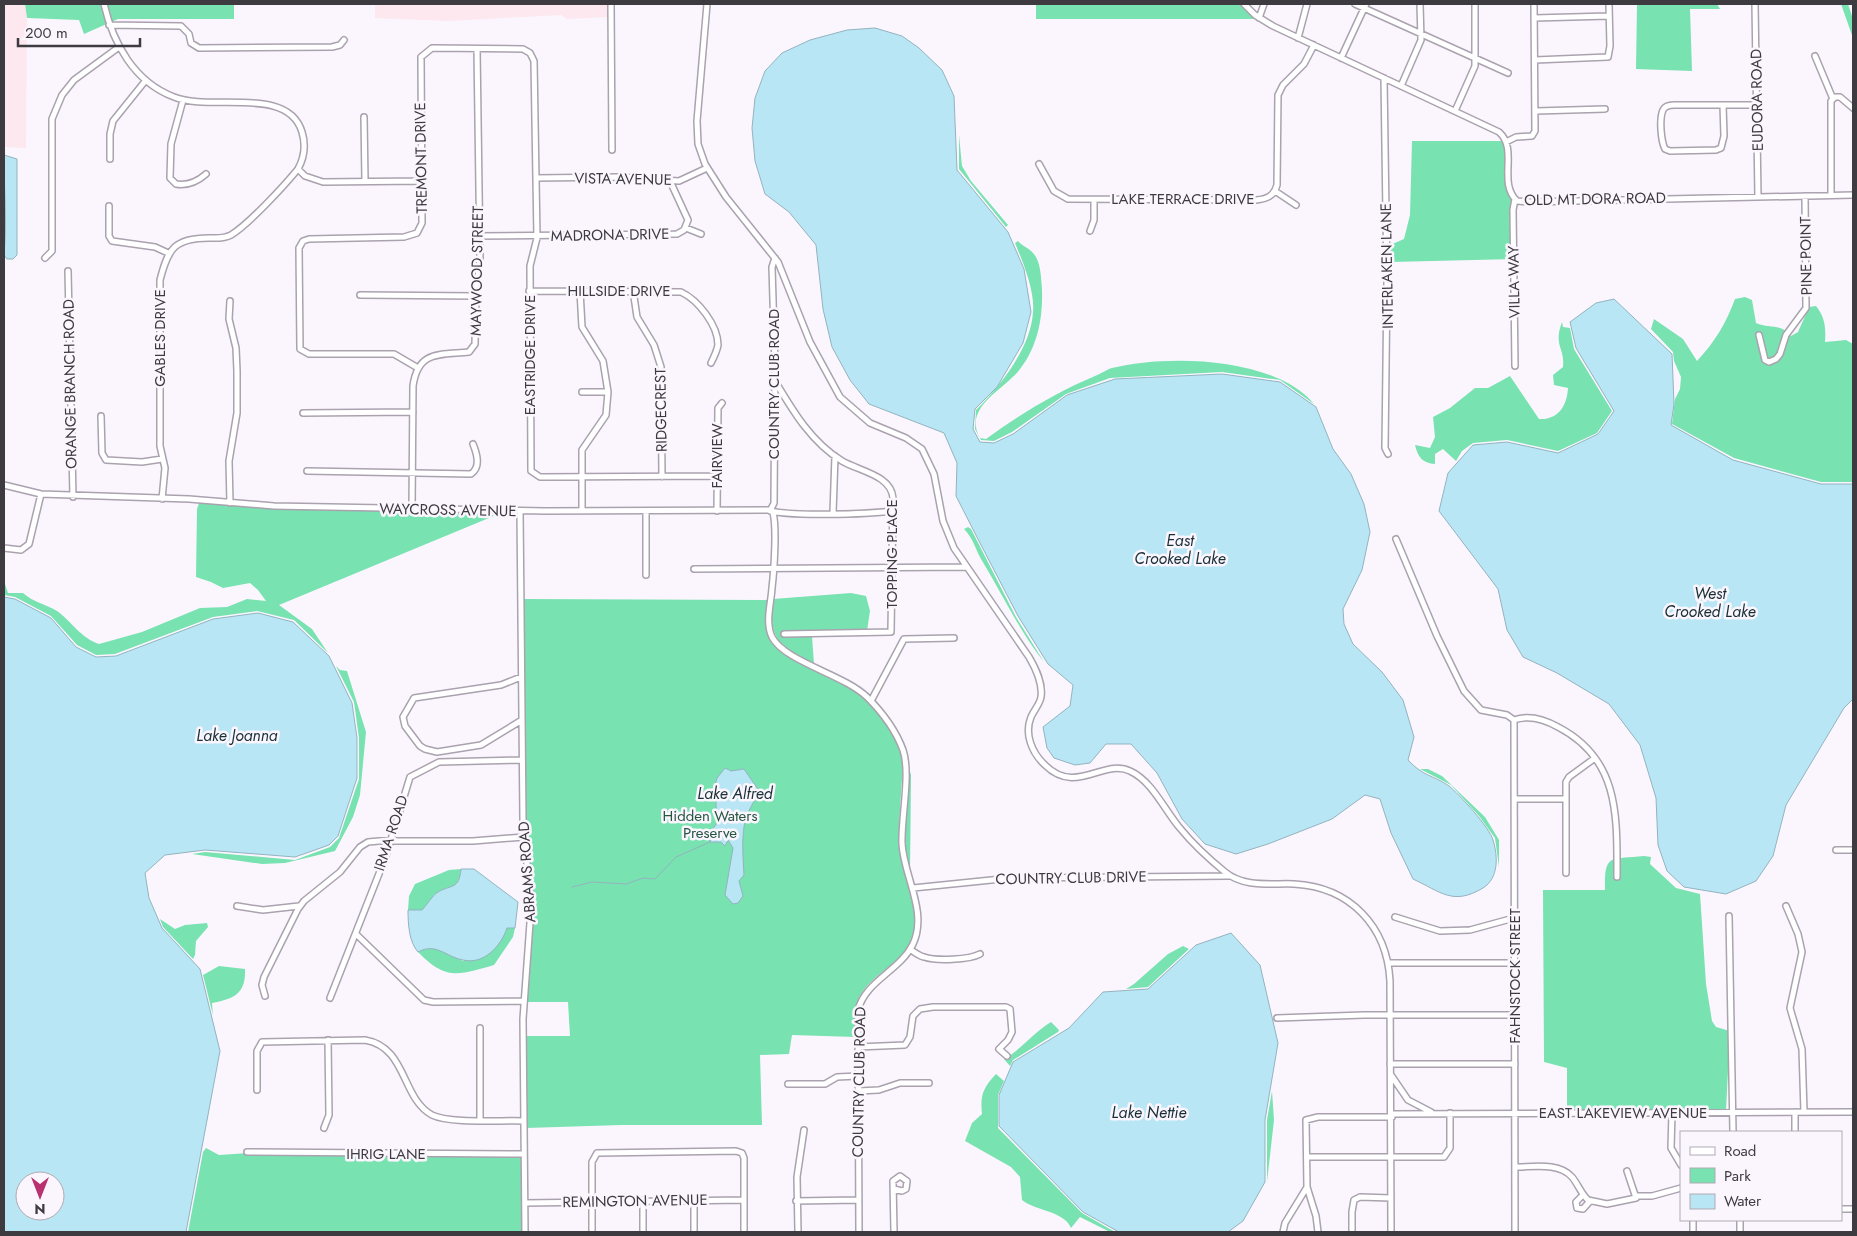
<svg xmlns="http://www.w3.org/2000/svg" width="1857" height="1236" font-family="Jost,sans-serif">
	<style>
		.commercial { fill: #fce8ee }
		.green { fill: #78e2b1 }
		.water { fill: #b8e6f5; stroke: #93b3bf; fill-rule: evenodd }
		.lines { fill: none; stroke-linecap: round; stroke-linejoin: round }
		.stream { stroke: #93b3bf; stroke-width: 1 }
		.minor-casing { stroke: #aaa2af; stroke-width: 8 }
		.minor { stroke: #fff; stroke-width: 5 }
		.labels { text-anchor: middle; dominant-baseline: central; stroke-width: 5; stroke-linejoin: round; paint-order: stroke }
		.street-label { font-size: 15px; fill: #3e3b40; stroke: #fbf6fe }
		.park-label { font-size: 15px; fill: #265540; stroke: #fbf6fe }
		.water-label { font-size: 16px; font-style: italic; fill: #193037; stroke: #fbf6fe }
	</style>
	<rect width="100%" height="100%" fill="#fbf6fe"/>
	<path class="commercial" d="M4 4H25L27 18 26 148 4 147Z
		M375 4H608V17L567 19 561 15 448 21 375 18Z"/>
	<path class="green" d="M25 4H234V19H118L84 34 79 20 27 18Z
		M1036 4H1241L1256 19H1036Z
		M1637 4H1717L1720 9H1690L1692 71 1636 69Z
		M1841 4H1848L1853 19V38Z
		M959 135 962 166 971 181 1008 225 1006 227 959 169Z
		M1412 141H1504L1506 149 1507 188 1513 200 1515 259 1391 262 1390 245 1404 239 1410 215Z
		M1018 241C1022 246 1029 248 1033 253 1041 261 1041 278 1042 289 1043 317 1038 346 1020 369 1006 389 962 407 980 438L986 439C1020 414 1057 392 1095 376 1101 374 1107 369 1112 368 1168 354 1275 357 1314 404L1280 380 1222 372 1110 378 1066 394 1012 432 994 441 981 440 975 429 976 410C1000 386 1031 348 1033 312 1035 291 1023 262 1015 243Z
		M1745 297 1752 300 1756 323C1769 329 1781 323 1791 336L1798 332 1809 307 1816 306C1825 317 1826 328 1825 342L1846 340 1853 344V482H1821L1734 458 1672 424 1675 399 1680 389 1681 377 1674 361 1673 352 1651 329 1654 319 1683 339 1697 361C1715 342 1726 323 1735 299Z
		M1562 322 1563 327 1570 328 1574 349 1612 411 1597 433 1558 451 1507 440 1473 443 1462 451 1456 461 1443 449 1435 454V464C1422 463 1418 457 1415 445L1430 448 1435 437 1433 417 1450 408 1475 388H1488L1510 376 1539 419C1559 420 1567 405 1568 388L1554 385 1553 375 1563 367C1565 347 1553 346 1562 322Z
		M199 503 274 509 501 513 279 605 312 629 328 653 294 620 257 611 213 617 115 654 96 655 77 645 51 616 15 597 4 595V581L8 593H23C33 602 45 604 57 611 72 622 81 638 99 644L142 632 200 608 227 607 247 599 266 601 258 590 250 583 223 588 211 582 196 577 197 509Z
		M968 527 971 529 1016 617 1044 662C1019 631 1002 593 981 559 975 548 973 538 964 529Z
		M851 593 866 596 870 611 867 631 823 633 812 636 814 664C779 650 768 637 773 599Z
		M523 599 769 600C768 608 765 623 769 630 781 656 803 663 828 675 863 692 894 722 903 761 902 788 898 818 900 845 903 873 920 902 915 931 908 963 874 970 860 996 853 1009 858 1024 855 1037L792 1035 789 1054 760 1055 762 1125H621L526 1128 525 1036H570L568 1002H525L534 909 525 820Z
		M336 666 340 670 347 671 366 732 360 795 353 817 335 851 285 863 262 864 192 854 205 852 295 860 330 847 339 838 359 779V738L354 702Z
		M907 762 911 775 910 872 905 844Z
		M1420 769H1428L1442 776 1485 817 1499 840V867L1495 838 1479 816 1451 785Z
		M1644 856 1651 857 1650 864 1676 888 1700 894 1706 984 1712 1021 1716 1027 1730 1031 1726 1110 1578 1111 1567 1109V1068L1544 1062 1543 890H1605C1604 852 1611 860 1644 856Z
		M461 869C459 890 452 884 438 892 432 896 427 905 422 910H408L409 896 415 884 449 870Z
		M160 919 175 929 185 925 207 923 208 927 196 941 195 955 193 959 163 927Z
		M507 928H515L513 937 494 965C459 975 446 981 418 952 434 943 448 954 463 961Z
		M1183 946 1189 949 1148 987 1126 989 1134 984 1168 954Z
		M219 966 245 969C246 994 234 999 212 1003L213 1015 203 975Z
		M1051 1022 1059 1030 1058 1032 1013 1060 1010 1066 1004 1059C1022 1049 1033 1033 1051 1022Z
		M996 1074 1004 1081 998 1095V1128L1082 1213 1115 1232H1110L1080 1217 1071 1228C1064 1211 1036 1211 1022 1200L1020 1177 1011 1167 965 1141 972 1123 982 1114C980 1095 983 1088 996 1074Z
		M1272 1091 1274 1120 1267 1182V1120Z
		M206 1148 219 1155 294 1150 321 1156 522 1154 523 1232H188L203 1152Z"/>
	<path class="water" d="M875 28 902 36 919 48 942 70 954 96 957 170 1008 232 1024 269 1031 312 1023 343 997 387 975 409 973 429 980 442 994 443 1013 434 1067 395 1115 379 1222 374 1280 382 1316 407 1333 449 1351 474 1364 504 1370 532 1362 570 1343 609 1344 624 1353 644 1382 672 1403 700 1414 737 1408 760C1424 777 1433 775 1449 786 1459 794 1490 828 1493 840 1498 856 1499 878 1483 888 1453 906 1441 892 1413 879L1391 833 1380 799 1365 795 1332 819 1268 844 1236 854 1205 844 1182 819 1157 773 1131 744H1106L1090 763 1075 765 1054 758 1047 748 1043 727 1070 706 1073 685 1048 664 1018 616 981 545 956 496 957 463 944 433 869 404 850 380 832 347 823 309 816 245 789 212 765 194 755 161 752 128 755 98 765 71 782 53 810 40 847 30Z
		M4 155 17 159V255L13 259H7L4 255C7 222 4 189 4 155Z
		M1614 299 1672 354 1674 404 1671 425 1733 460 1821 484H1853V699L1844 708 1786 805 1773 856 1756 881 1726 894 1684 887 1667 871 1658 845 1656 798 1640 745 1609 704 1557 673 1523 657 1507 630 1498 589 1439 511 1448 473 1473 445 1507 442 1558 453 1598 434 1614 411 1576 348 1570 322 1596 303Z
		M4 597 15 599 51 618 76 647 96 657 116 656 213 619 258 613 293 622 329 656 352 703 357 738V778L338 836 329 845 295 857 205 850 165 855 145 873 149 898 162 928 200 969 220 1051 186 1232H4ZM25 1181H55V1211H25Z
		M725 768 731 771 744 769 757 788C757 800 750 806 746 818 741 834 743 858 744 875L739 881 743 896 738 903 733 904 725 895 733 848 728 840 725 846 721 842H710L712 830 717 823 715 785 717 778Z
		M461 869H474L518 902 515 928H507C501 946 484 965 463 960 446 957 436 942 418 952 409 942 408 924 408 910H422C427 905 432 896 438 892 452 884 459 890 461 869Z
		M1231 933 1260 965 1278 1043 1265 1120V1182L1243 1221 1228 1232H1119L1083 1212 999 1126V1095L1013 1062 1069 1028 1103 992 1148 989 1196 945Z"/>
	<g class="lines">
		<path class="stream" d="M572 887 592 882 626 884 643 878 655 879 676 857 710 842"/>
		<g class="minor-casing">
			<path id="minor" d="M104 4C113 43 134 82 174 97 211 112 288 85 302 132 306 145 304 158 298 169 284 186 249 224 231 235 224 239 216 238 209 238 174 238 168 249 160 280V446L165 468 162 499
				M611 4 612 150
				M707 4 697 121 698 144 705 164 726 197 778 262 810 342 840 397 870 423 906 438 922 449 934 474 943 521 954 548 1029 657C1036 669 1043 683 1041 697 1040 704 1034 710 1031 717 1024 734 1032 753 1045 765 1076 796 1104 758 1130 771 1152 781 1164 809 1179 827 1192 843 1209 859 1225 872 1244 888 1272 883 1294 884 1350 887 1387 926 1390 981L1391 1232
				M1244 4 1255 15 1273 26 1499 132C1519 150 1497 182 1517 201L1531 202 1853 195
				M1355 4 1508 73
				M1755 4 1758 197
				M1259 18 1264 4
				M1534 18 1609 16
				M109 25 181 26 189 34 191 43 199 48 332 47 340 45 344 40
				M1298 38 1307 4
				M1815 56 1833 99
				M1341 58 1366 4
				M1535 60 1608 57 1610 46 1609 4
				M1384 78 1387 282 1385 448 1388 454
				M1401 86 1421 40 1420 4
				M183 100 171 144 170 178 176 184C188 186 197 182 206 174
				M1674 105H1723L1724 136 1721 148 1716 150 1670 151 1665 149C1661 141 1659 119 1663 110 1665 106 1669 105 1674 105Z
				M1723 105H1757
				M1455 111 1475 66V4
				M1536 111 1605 109
				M364 117 365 181
				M1506 142 1516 137 1532 136 1535 131 1534 4
				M110 159V134L113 121 146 80
				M1039 164 1054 191 1068 199 1256 200C1267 199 1274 196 1277 185L1278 95 1283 85 1304 64 1314 45
				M298 169 305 176 323 182 421 181
				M536 178 619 177 679 181 707 168
				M1275 191 1296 205
				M1831 195V101L1835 97H1840L1853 108
				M109 206V236L112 241 155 247 168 253
				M686 228 701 234
				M1090 231 1094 220V200
				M479 236 677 234 684 230 688 220 670 181
				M45 258 52 251V119L62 95 74 80 119 47
				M68 271 73 497
				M633 290 637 317 654 345 661 367 662 477
				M529 291 681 292C698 300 718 325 718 345 717 351 714 357 711 363
				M580 291 582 327 603 361 608 392 606 415 582 450V511
				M360 295 476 296
				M1759 335 1765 360 1769 362 1776 359 1780 354 1786 335 1806 308 1805 196
				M1515 366 1513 210 1515 199
				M418 368 394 354H309L300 349 299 248 303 241 309 239 404 237 417 233 422 223 421 57 432 48 523 49 530 53 534 61 537 238 530 266 531 471 540 477 717 476
				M775 381C793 411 811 442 842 461 859 471 891 475 893 498L891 632 784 634
				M582 392H608
				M303 413 413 412
				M101 416 102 453 106 460 142 462 162 459
				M307 471 471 474C481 467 477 454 473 444
				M4 485 41 494 189 499 274 506 545 511 768 510C787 517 869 514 892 511
				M230 503 229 461 237 413V371L236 348 229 319 230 301
				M412 508 413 386C418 350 440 355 469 352L475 344 476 296 480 259 477 49
				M520 511 523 820 531 909 523 1019 525 1232
				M646 511V575
				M717 511 718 408 722 403
				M770 511 774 503 775 366 772 267 775 258
				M773 513C777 527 774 571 772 588 771 604 765 622 772 637 785 662 843 674 867 697 881 711 896 731 903 750 911 774 901 817 902 844 904 877 928 912 913 944 900 971 866 980 858 1010L859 1232
				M833 513 835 456
				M1396 539 1437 636 1464 691 1481 710 1507 715 1514 720
				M4 548 21 550 29 544 41 494
				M694 569 966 567
				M521 677 501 685 414 698 403 717 405 726 420 746 425 749 437 752 481 745 522 720
				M871 701 904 639 954 638
				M1514 720 1515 1232
				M1514 720C1528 715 1544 719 1558 727 1620 759 1617 817 1617 877
				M1514 799H1566
				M1836 850H1853
				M1566 873V782L1569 777 1595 758
				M913 888 1011 878 1229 876
				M237 906 263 910 299 906
				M1786 906 1798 934 1802 952 1790 1008 1802 1049 1804 1112
				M1729 916 1733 1132
				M1395 917 1440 931 1470 930 1514 918
				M356 934 424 1000 433 1002 523 1001
				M910 949C914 952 919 956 924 957 936 961 969 960 980 954
				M1388 963H1515
				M265 996 262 985 264 977 298 909 304 901 340 872 360 847 368 842 379 841H473L524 837
				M330 998 386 856 410 777 439 762 522 760
				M1277 1018 1364 1015H1515
				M480 1028V1119
				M858 1047 905 1045 910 1037 913 1016 920 1009 933 1007H1006L1010 1009 1012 1032 1008 1040 999 1049 1007 1056
				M1390 1064H1515
				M1391 1075 1408 1100 1431 1112
				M788 1084H825L837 1077 858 1076
				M257 1090V1051L262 1042 365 1040C407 1047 401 1098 432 1115 450 1124 502 1120 524 1121
				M858 1091 879 1090 900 1083H929
				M1795 1112V1132
				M1672 1113 1671 1148 1681 1165
				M1392 1114 1853 1112
				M324 1128 329 1115 328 1040
				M247 1152 524 1154
				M1308 1157H1444L1450 1148V1113
				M1515 1167C1533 1167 1559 1162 1572 1177 1578 1184 1581 1194 1588 1200L1607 1204 1636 1198 1627 1171
				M1583 1195 1576 1202 1577 1208 1583 1209 1590 1201
				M1637 1196H1652L1681 1188
				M796 1201 858 1200
				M525 1203 744 1200
				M1841 1209H1853
				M1693 1220V1232
				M1740 1220V1232
				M592 1232V1162L597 1153 736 1151 742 1153 744 1158V1232
				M643 1232V1200
				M694 1232V1200
				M798 1232 797 1177 804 1130
				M894 1232 893 1181 900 1176 907 1181 906 1189 902 1191 894 1189
				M1283 1232 1285 1223 1307 1187
				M1318 1232 1316 1216 1307 1187 1306 1120 1318 1117H1392
				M1352 1232V1212L1354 1200 1360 1197 1391 1198"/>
		</g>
		<use href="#minor" class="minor"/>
	</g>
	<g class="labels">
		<g class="street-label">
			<text transform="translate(1757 100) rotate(-91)">EUDORA ROAD</text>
			<text transform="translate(421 158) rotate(-91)">TREMONT DRIVE</text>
			<text transform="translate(623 179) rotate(1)">VISTA AVENUE</text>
			<text x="1183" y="199">LAKE TERRACE DRIVE</text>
			<text transform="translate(1595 199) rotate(-1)">OLD MT DORA ROAD</text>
			<text transform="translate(610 235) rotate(-1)">MADRONA DRIVE</text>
			<text transform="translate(1806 256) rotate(-91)">PINE POINT</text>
			<text transform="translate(1387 266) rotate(-91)">INTERLAKEN LANE</text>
			<text transform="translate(477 271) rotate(-89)">MAYWOOD STREET</text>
			<text transform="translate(1514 282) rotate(-91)">VILLA WAY</text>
			<text x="619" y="291">HILLSIDE DRIVE</text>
			<text transform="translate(160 338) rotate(-90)">GABLES DRIVE</text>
			<text transform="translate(530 355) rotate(-90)">EASTRIDGE DRIVE</text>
			<text transform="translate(70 384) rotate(-91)">ORANGE BRANCH ROAD</text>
			<text transform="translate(774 384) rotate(-90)">COUNTRY CLUB ROAD</text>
			<text transform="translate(661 410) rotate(-91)">RIDGECREST</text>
			<text transform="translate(717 456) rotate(-90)">FAIRVIEW</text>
			<text transform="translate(448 510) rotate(1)">WAYCROSS AVENUE</text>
			<text transform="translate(892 554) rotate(-90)">TOPPING PLACE</text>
			<text transform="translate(391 833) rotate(-72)">IRMA ROAD</text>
			<text transform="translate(527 872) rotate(-94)">ABRAMS ROAD</text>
			<text transform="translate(1071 878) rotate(-1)">COUNTRY CLUB DRIVE</text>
			<text transform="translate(1515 976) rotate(-90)">FAHNSTOCK STREET</text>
			<text transform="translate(859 1082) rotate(-89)">COUNTRY CLUB ROAD</text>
			<text x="1623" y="1113">EAST LAKEVIEW AVENUE</text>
			<text x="386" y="1154">IHRIG LANE</text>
			<text transform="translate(635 1201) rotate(-1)">REMINGTON AVENUE</text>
		</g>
		<g class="park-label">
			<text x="710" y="816">Hidden Waters<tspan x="710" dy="17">Preserve</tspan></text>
		</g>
		<g class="water-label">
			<text x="1180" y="540">East<tspan x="1180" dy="18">Crooked Lake</tspan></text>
			<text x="1710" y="593">West<tspan x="1710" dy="18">Crooked Lake</tspan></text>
			<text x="237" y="735">Lake Joanna</text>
			<text x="735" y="793">Lake Alfred</text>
			<text x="1149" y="1112">Lake Nettie</text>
		</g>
	</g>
	<rect width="1857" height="1236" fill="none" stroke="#3e3b40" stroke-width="10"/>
	<rect x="1680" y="1131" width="162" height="90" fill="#fbf6fe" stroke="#afabb2"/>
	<rect x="1690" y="1147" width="25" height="8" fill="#ffffff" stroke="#afabb2"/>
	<text x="1724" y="1156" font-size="15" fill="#3e3b40">Road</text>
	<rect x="1690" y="1168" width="25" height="15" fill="#78e2b1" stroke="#afabb2"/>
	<text x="1724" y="1181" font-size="15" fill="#3e3b40">Park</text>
	<rect x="1690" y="1194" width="25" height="15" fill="#b8e6f5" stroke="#afabb2"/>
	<text x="1724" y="1206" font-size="15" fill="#3e3b40">Water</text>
	<g transform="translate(40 1196) rotate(180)"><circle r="24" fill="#fbf6fe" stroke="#afabb2"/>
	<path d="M0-4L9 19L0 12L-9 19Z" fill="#b93171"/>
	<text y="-8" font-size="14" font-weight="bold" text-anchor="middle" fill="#3e3b40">N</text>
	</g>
	<path d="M18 38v8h122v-8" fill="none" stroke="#3e3b40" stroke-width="2.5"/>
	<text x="25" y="38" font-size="15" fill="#3e3b40" stroke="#fbf6fe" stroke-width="4" paint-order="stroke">200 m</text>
</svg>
